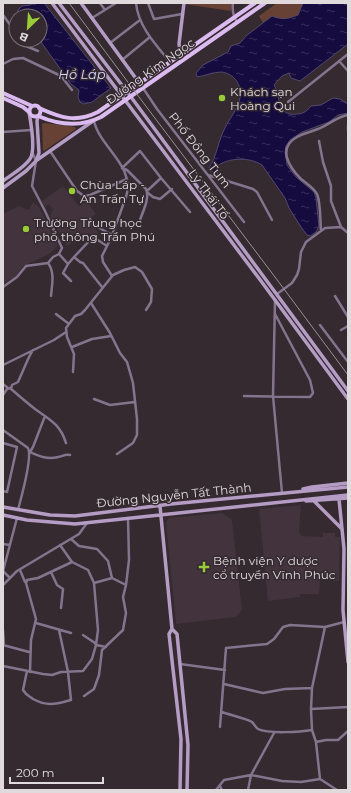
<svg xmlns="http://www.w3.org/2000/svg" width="351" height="793" font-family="Montserrat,sans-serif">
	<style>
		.built { fill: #42333c }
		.green { fill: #674133 }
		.water { fill: url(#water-ripples); stroke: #52496e }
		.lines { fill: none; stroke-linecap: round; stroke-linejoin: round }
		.street { stroke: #84748d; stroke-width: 2.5 }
		.secondary { stroke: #b59cc4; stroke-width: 3.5 }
		.primary { stroke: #dbbbef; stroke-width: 4 }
		.rail { stroke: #989095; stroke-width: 1 }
		.poi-dot { fill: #98cb37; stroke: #342a30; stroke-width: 1.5 }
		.labels { text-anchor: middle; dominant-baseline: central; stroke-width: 3; stroke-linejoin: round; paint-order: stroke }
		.street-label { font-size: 12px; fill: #e0dadd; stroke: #342a30 }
		.poi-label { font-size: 12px; fill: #e0dadd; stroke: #342a30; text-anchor: start }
		.water-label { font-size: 13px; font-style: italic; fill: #d5d6fa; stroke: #342a30 }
	</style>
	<defs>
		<pattern id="water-ripples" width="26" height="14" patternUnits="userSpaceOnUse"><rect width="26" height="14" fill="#150b3f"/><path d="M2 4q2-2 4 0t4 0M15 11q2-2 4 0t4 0" fill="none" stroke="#372e5a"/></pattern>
	</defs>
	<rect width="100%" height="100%" fill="#342a30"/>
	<path class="built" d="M63 186 79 206 87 201 96 214 89 219 98 232 95 237 89 233 67 246 50 216 53 210 49 204 45 207 42 201Z
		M33 202 39 207 57 243V247L48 255 23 266 16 276 3 284V214L19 206 29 210Z
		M301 505 299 533 301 534V536L323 537V533H335V537H340L339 581 320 580 319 594H300V597L268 601 259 509Z
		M222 513 232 520 242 610 236 617 176 624 166 523 169 518Z"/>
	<path class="green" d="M184 3H232L231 11 184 4Z
		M277 3H305L298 15C289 19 282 20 272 16L263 23 259 16Z
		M45 123 75 127 76 129 44 151 43 150 42 124Z"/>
	<path class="water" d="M34 3H44L111 88 92 102 84 104 80 102 78 97 79 90 71 84 41 42H39L38 40H40V16H17L18 10 22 6 30 5Z
		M303 3H348V44L300 81 291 78 289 73 282 76 274 85C281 96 276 117 297 114 303 114 307 111 311 106L321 105 333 98 340 99 348 104V113L338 115 329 122 302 132 290 140 286 146 285 152 287 165 296 177 314 192 316 198 319 226 316 232 310 236 307 235 301 227 289 208 285 198 262 165C250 157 228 157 216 167L218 176H216L209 168C217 156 218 141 225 128 229 119 238 109 240 98 243 86 234 73 221 72 214 72 204 76 197 77L196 73 203 65 228 52 231 46 240 43 246 36 272 16C282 20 288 19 298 15Z"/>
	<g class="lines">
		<path class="street" d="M100 3 105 10
			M136 3C138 26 156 45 170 62
			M148 3 154 19 182 14
			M233 3C232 10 233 16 237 22
			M3 15 16 33
			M92 18 116 3
			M21 40 26 46 38 51
			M110 43 140 20
			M122 60 150 37
			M339 61 348 71
			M3 64 13 59 23 58 61 76 72 90
			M143 88 157 109 244 222
			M288 102 348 54
			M94 121C100 148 136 166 126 197L111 238 102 256 103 262 112 276
			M348 125V131
			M3 132 31 130
			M319 141 323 162 331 186V201L341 227 348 233
			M50 151 77 191 84 196 90 195 127 179
			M208 175 253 189 257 192 272 220
			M161 178 190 212
			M148 193 153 197 160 199 172 189
			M90 219 94 225 112 235
			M140 220C143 211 150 198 146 189L127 170 122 168 140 151 161 178 147 191
			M321 231C320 221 321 203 317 194 313 187 307 184 301 179 289 167 277 148 297 137 304 133 311 132 318 129 327 126 338 116 348 115
			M59 254 68 264 74 257 80 262 83 263 102 287
			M74 257 93 237 107 246
			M48 263C55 272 52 285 51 296
			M68 264 63 273 71 281
			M3 287 17 277 26 266 48 263 53 257 59 254 62 248 45 211 32 186 36 161 33 154
			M277 294 292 283 297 275 299 269 301 252 306 242 325 228 341 227
			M335 296 348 317
			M275 300 273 396 282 493
			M91 303 110 333 120 353 127 362 133 383 137 419V435L133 443 117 454
			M56 314 69 324
			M320 325 348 362
			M341 330 348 326
			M72 347 92 339 111 336
			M3 365 54 340 66 332
			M73 372 74 354 67 337 66 328 75 316 81 314 85 310 113 275 124 270 135 267 142 272 152 289 151 302 146 310
			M3 384 8 388
			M11 389 12 385 18 382 29 357 33 350
			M3 395 7 389 10 388C18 395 26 402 35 409 50 420 60 424 66 443
			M244 396 310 397 313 393 310 380 275 314
			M94 399 110 405 135 402
			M45 416 33 447 30 452C39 456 47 460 58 457 63 456 65 454 70 455
			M3 430 28 448C33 457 21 498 18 510
			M3 443 17 447 7 492 3 491
			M71 539 79 546 97 549 108 561 112 578
			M3 544 10 545
			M20 570 25 582
			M3 571 17 518
			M3 571 10 578
			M51 572 57 585 63 589 61 608
			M3 585 17 571 79 534 87 523
			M126 585 129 560 128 518
			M36 623 71 633
			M3 630 4 645
			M83 635 95 643 96 645 106 647
			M3 645 29 652
			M180 664 225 670
			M3 666 43 674 52 675 61 672 83 671 92 659 96 645 98 630 94 583 88 570 72 562 60 545
			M27 671 23 690C26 695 29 696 33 699 48 707 56 704 71 700L68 672 59 630
			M30 672 31 640 36 619 26 583 27 580 38 578 72 562
			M224 684 263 693 285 689 312 688
			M84 696 94 689 99 675 102 650 123 630 126 613 123 597 126 585 112 578 94 583
			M311 709 348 707
			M222 712C230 715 245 718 252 722 254 724 256 728 258 729 268 734 301 732 312 730
			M220 727 226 648 267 644 274 639 283 627 290 625 325 627 344 622
			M316 742 326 740H338L348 731
			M320 779 316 742 312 730 311 709 312 688 325 627
			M220 786 222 790
			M216 790 224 780 251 775 282 781 301 782 320 779 337 790
			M248 790 251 775 274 733"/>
		<path class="secondary" d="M52 3 261 281 348 399
			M59 3 131 97 348 391
			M81 3 140 84
			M181 55 179 44 184 3
			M37 160 93 121
			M3 181C12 174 24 168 30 159 36 150 31 123 29 112
			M3 188 26 171 36 161 39 153 37 121 38 116
			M303 489 312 487 348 483
			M339 499 344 549 343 610 348 662
			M306 501 348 498
			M314 501 342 529
			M160 506 172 629 169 634 181 739 180 790
			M3 507 50 515 75 516 171 504 348 487
			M3 515 27 520 75 524 348 495
			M172 629 177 634 188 745 187 790"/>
		<path class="primary" d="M3 93 32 106
			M3 98 23 107 29 112
			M29.5 111a5.5 5.5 0 1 1 11 0a5.5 5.5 0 1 1-11 0Z
			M39 108C61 118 76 123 98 112L255 3
			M38 116C59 125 81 127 101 117L265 3"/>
		<path class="rail" d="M69 3C161 128 256 250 348 375"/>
	</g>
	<g class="poi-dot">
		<circle cx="222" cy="98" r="4"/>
		<circle cx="72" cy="191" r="4"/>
		<circle cx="26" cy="229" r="4"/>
		<path d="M202 561h4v4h4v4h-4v4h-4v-4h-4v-4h4z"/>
	</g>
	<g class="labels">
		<g class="street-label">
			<text transform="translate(150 71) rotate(-35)">Đường Kim Ngọc</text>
			<text transform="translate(200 150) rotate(52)">Phố Đồng Tum</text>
			<text transform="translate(209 194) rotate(53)">Lý Thái Tổ</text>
			<text transform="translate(174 495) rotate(-6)">Đường Nguyễn Tất Thành</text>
		</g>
		<g class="poi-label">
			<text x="230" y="91">Khách sạn<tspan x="230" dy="14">Hoàng Qui</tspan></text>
			<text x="80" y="184">Chùa Láp -<tspan x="80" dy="14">An Trấn Tự</tspan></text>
			<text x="34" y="222">Trường Trung học<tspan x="34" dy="14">phổ thông Trần Phú</tspan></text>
			<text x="213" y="560">Bệnh viện Y dược<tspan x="213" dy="14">cổ truyền Vĩnh Phúc</tspan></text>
		</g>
		<g class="water-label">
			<text x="82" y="74">Hồ Láp</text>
		</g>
	</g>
	<rect width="351" height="793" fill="none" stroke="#e0dadd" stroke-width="8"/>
	<g transform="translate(28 28) rotate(205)"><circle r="19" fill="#342a30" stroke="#797075"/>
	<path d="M0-3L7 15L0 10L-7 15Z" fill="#98cb37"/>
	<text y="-6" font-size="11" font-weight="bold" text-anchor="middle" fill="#e0dadd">B</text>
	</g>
	<path d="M10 777v6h93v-6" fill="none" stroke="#e0dadd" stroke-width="2"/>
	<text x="16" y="777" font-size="12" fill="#e0dadd" stroke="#342a30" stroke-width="3" paint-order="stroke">200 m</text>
</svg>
